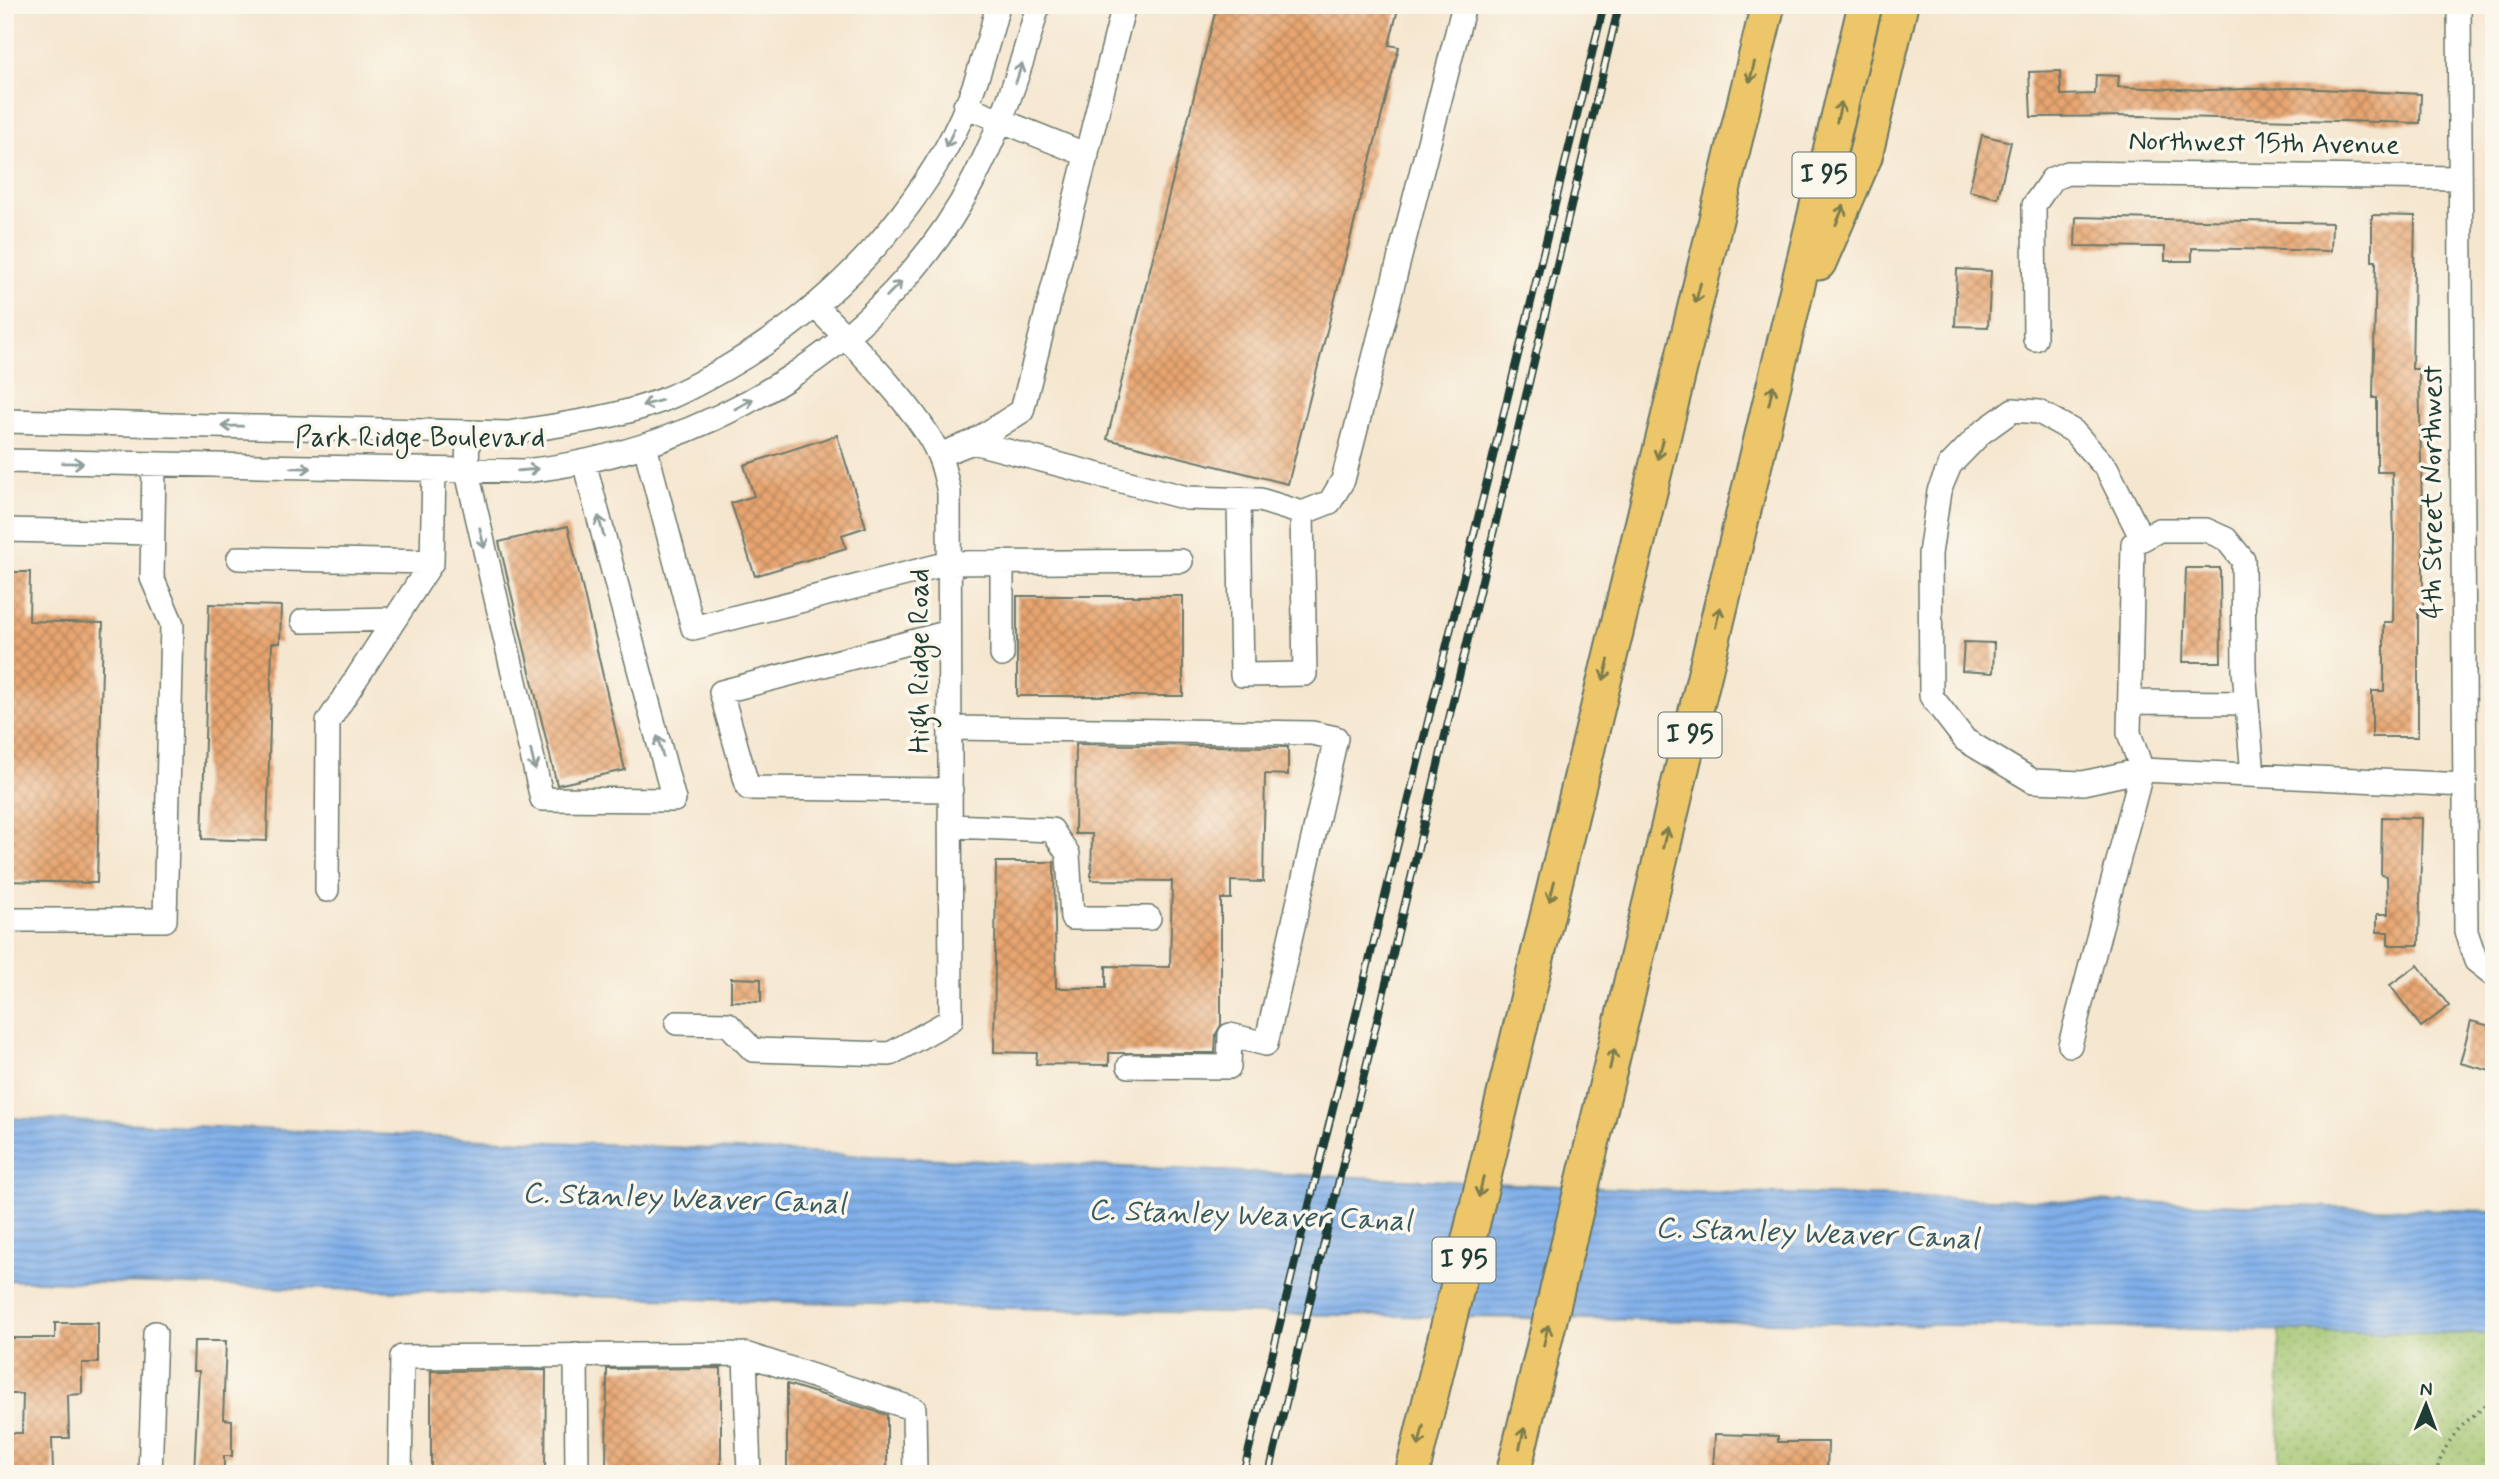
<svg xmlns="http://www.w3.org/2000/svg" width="2499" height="1479" font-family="Mynerve,sans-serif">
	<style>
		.grass { fill: url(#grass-dots); stroke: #608051; stroke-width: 2 }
		.water { fill: url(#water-rules); stroke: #50768f; stroke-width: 2 }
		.building { fill: url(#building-cross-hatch) }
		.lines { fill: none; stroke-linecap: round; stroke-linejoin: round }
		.minor-casing { stroke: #6a786a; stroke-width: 26 }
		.highway-casing { stroke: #6a786a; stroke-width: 37 }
		.path { stroke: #6a786a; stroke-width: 3.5; stroke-dasharray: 2 5; stroke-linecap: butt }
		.minor { stroke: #fff; stroke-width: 23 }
		.highway { stroke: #ecc669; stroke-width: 33 }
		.rail-casing { stroke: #1f3d34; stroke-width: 8 }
		.rail { stroke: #fbf7ec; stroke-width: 5; stroke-dasharray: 16; stroke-linecap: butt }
		.oneway { stroke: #7b7b4c }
		.oneway2 { stroke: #8f9e9a }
		.labels { text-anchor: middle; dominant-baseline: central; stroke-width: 7; stroke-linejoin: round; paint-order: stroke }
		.shield { fill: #fbf7ec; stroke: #61756b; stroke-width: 2 }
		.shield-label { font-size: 26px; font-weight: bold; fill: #1f3d34 }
		.street-label { font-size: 28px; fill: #1f3d34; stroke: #fbf7ec }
		.water-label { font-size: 30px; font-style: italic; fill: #375a62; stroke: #fbf7ec }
	</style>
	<defs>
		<pattern id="grass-dots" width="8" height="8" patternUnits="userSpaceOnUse" patternTransform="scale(1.75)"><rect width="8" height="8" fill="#a1c46e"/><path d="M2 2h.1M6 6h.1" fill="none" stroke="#83a05b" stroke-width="1.8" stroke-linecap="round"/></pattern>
		<pattern id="water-rules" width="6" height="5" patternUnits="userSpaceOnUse" patternTransform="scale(1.75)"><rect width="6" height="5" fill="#80afea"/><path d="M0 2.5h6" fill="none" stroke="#6890be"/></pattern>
		<pattern id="building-cross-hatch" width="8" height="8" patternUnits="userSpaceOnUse" patternTransform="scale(1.75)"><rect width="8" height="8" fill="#e8a570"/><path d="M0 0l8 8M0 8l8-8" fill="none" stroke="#bb885d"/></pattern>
	</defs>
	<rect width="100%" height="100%" fill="#fbf7ec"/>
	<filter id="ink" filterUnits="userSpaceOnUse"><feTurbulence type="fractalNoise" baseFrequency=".0143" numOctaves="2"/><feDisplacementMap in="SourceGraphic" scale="14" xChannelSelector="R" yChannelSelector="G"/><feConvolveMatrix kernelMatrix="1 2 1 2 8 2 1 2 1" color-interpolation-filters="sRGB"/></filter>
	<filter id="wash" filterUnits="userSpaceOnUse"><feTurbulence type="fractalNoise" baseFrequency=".00686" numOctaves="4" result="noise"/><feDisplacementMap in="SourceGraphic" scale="28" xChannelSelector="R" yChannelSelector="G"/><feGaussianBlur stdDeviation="1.57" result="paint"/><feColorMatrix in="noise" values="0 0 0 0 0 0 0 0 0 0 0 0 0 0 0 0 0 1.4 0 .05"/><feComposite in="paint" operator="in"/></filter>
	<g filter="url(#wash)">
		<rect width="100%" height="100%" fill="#f5e6cf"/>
		<path class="grass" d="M2279 1330 2494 1334V1470L2457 1469 2456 1474H2400V1470L2279 1471Z"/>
		<path class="water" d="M5 1118 1697 1192 2494 1211V1334L1163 1312 5 1280Z"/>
		<g id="blocks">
			<path class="building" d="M1217 5H1399L1389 45 1399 47 1288 484 1107 439Z
				M2060 71 2061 95 2095 94 2096 75 2119 76 2118 87 2208 90 2299 88 2421 94 2420 123 2139 116 2031 117 2029 72Z
				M1982 135 2011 142 1998 198 1969 191Z
				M2372 215 2415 216 2412 369H2419L2423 559V606H2418V737H2372V691H2384V622H2393L2394 536 2392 472H2377V398H2373L2376 261H2372Z
				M2076 217 2332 223 2331 251 2192 248V261H2165V247L2075 246Z
				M1957 269 1991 271 1988 327 1955 326Z
				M837 435 866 527 842 535 846 548 755 576 731 503 754 496 744 465Z
				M568 526 625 770 557 785 499 542Z
				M2186 568H2220L2221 662H2183Z
				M5 572H30L29 621 103 623 97 883 5 881Z
				M1017 596H1183V696H1017Z
				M209 604 281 606 280 643H272L267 841 202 839Z
				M1964 642 1994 643 1993 673 1962 671Z
				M1076 744 1288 747V775L1265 774 1263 882 1231 881V899H1221V1025L1216 1034 1215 1053H1109V1065L1036 1064 1037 1053 994 1052 996 862H1054L1056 988H1106V966L1170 967 1172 881 1091 880 1092 834H1075Z
				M2382 817 2422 818 2419 945H2388V932H2377V914H2388L2387 876 2381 875Z
				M2418 965 2449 1006 2421 1027 2390 985Z
				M731 978 761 979V1002L731 1001Z
				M2471 1021 2494 1027V1072L2460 1063Z
				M55 1323H98V1363H82V1394L68 1395 69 1438H52L53 1472 5 1473V1433H22L23 1394H5V1338H55Z
				M194 1341H226L223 1419 232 1420V1456H224V1474H194L199 1371H193Z
				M721 1368V1474H606L607 1369Z
				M546 1370 545 1474H431V1371Z
				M787 1384 887 1415V1474H787Z
				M1715 1434 1778 1436V1442H1828L1827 1474 1713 1470Z"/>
		</g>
	</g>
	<g filter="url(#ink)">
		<use href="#blocks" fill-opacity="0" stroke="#6a786a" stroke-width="2"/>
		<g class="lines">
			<g class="minor-casing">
				<path id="minor" d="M2459 5 2466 932 2476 961 2494 975
					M965 106 1087 155
					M2035 339 2034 205 2052 179 2067 173 2460 178
					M5 421 509 433C559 425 612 419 660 401 682 393 705 380 726 368 818 315 892 241 945 150 971 105 985 55 998 5
					M468 432 467 472 542 799 674 800 584 462
					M973 442 1187 498 1260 500 1302 513 1330 502 1343 480 1464 5
					M645 446 693 628 949 563 1181 561
					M939 455 973 442 1022 411 1124 5
					M5 461 524 471C705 452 889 345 974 179 1003 123 1022 66 1038 5
					M1239 500 1242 675 1305 674 1302 513
					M5 530 152 533
					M2142 539 2107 469 2073 431 2039 412 2013 410 1981 433 1950 465 1939 491 1930 554 1931 696 1965 740 2033 781 2083 783 2142 770 2129 733 2133 544 2159 530H2206L2226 539 2243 560 2244 670 2253 775
					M239 558 432 562 434 471
					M1002 562V655
					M303 621 395 619 432 562
					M949 632 721 692 748 788 951 790
					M2130 702 2246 703
					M950 728 1312 733 1336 738 1266 1044 1230 1035 1229 1067 1129 1066
					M951 826 1052 830 1068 854 1072 918H1149
					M327 890 328 722 395 619
					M5 920H165L172 624 152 578 154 465
					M677 1023 728 1024 753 1050 890 1054 951 1020 949 492C946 480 944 467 939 456 922 413 850 341 816 307
					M2070 1045 2142 770 2465 785
					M745 1354 749 1474
					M576 1355 577 1474
					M150 1474 155 1333
					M400 1474 402 1357 745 1354 914 1409 915 1474"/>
			</g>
			<g class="highway-casing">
				<path id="highway" d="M1819 263 1865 157 1901 5
					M1412 1474 1768 5
					M1513 1474 1865 5"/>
			</g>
			<path class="path" d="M2436 1474C2444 1439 2465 1420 2494 1400"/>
			<use href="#minor" class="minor"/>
			<use href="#highway" class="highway"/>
			<g class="rail-casing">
				<path id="rail" d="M1243 1474 1604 5
					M1269 1474 1619 5"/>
			</g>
			<use href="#rail" class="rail"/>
		</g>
		<defs><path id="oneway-shaft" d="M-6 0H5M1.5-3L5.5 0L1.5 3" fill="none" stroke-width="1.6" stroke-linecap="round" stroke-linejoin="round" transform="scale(1.75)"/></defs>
		<g class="oneway">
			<use href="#oneway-shaft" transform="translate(1752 72) rotate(104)"/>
			<use href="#oneway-shaft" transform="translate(1839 112) rotate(-77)"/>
			<use href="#oneway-shaft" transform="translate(1840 215) rotate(-67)"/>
			<use href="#oneway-shaft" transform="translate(1698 293) rotate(104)"/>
			<use href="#oneway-shaft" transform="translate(1771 395) rotate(-77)"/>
			<use href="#oneway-shaft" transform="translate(1660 449) rotate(104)"/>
			<use href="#oneway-shaft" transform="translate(1718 617) rotate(-77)"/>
			<use href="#oneway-shaft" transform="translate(1606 670) rotate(104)"/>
			<use href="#oneway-shaft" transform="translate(1665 838) rotate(-77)"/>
			<use href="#oneway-shaft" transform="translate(1552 891) rotate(104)"/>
			<use href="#oneway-shaft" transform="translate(1612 1059) rotate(-77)"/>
			<use href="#oneway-shaft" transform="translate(1481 1187) rotate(103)"/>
			<use href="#oneway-shaft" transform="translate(1546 1335) rotate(-77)"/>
			<use href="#oneway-shaft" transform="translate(1421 1436) rotate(103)"/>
			<use href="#oneway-shaft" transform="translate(1522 1438) rotate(-77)"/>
		</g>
		<g class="oneway2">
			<use href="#oneway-shaft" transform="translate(1019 73) rotate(-72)"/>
			<use href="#oneway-shaft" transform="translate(950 138) rotate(115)"/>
			<use href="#oneway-shaft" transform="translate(894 289) rotate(-45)"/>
			<use href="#oneway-shaft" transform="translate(652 403) rotate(164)"/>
			<use href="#oneway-shaft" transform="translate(744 404) rotate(-29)"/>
			<use href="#oneway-shaft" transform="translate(232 426) rotate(-179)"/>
			<use href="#oneway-shaft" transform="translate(73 463) rotate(1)"/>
			<use href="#oneway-shaft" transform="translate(301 468) rotate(1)"/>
			<use href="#oneway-shaft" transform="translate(528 470) rotate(-5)"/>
			<use href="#oneway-shaft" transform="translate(601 526) rotate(-105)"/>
			<use href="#oneway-shaft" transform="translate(482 538) rotate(77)"/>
			<use href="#oneway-shaft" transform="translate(660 746) rotate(-105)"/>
			<use href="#oneway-shaft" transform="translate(533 760) rotate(77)"/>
		</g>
	</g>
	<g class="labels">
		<g class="shield">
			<rect x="1792.5" y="152.5" width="63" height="45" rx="5"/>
			<rect x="1658.5" y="712.5" width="63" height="45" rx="5"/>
			<rect x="1432.5" y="1237.5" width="63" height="45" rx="5"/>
		</g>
		<g class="shield-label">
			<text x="1824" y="175">I 95</text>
			<text x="1690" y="735">I 95</text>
			<text x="1464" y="1260">I 95</text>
		</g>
		<g class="street-label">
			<text transform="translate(2264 144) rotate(1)">Northwest 15th Avenue</text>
			<text x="420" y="438">Park Ridge Boulevard</text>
			<text transform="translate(2433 492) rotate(-90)">4th Street Northwest</text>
			<text transform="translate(920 661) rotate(-90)">High Ridge Road</text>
		</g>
		<g class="water-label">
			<text transform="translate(684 1199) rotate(2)">C. Stanley Weaver Canal</text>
			<text transform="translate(1250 1216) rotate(2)">C. Stanley Weaver Canal</text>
			<text transform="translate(1817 1234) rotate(2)">C. Stanley Weaver Canal</text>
		</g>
	</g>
	<rect width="2499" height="1479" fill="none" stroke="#fbf7ec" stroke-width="28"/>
	<g transform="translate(2426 1405) rotate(1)" stroke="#fbf7ec" stroke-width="5" paint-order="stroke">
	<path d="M0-5L12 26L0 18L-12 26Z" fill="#1f3d34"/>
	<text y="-10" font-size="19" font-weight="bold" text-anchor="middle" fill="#1f3d34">N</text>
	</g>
</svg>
